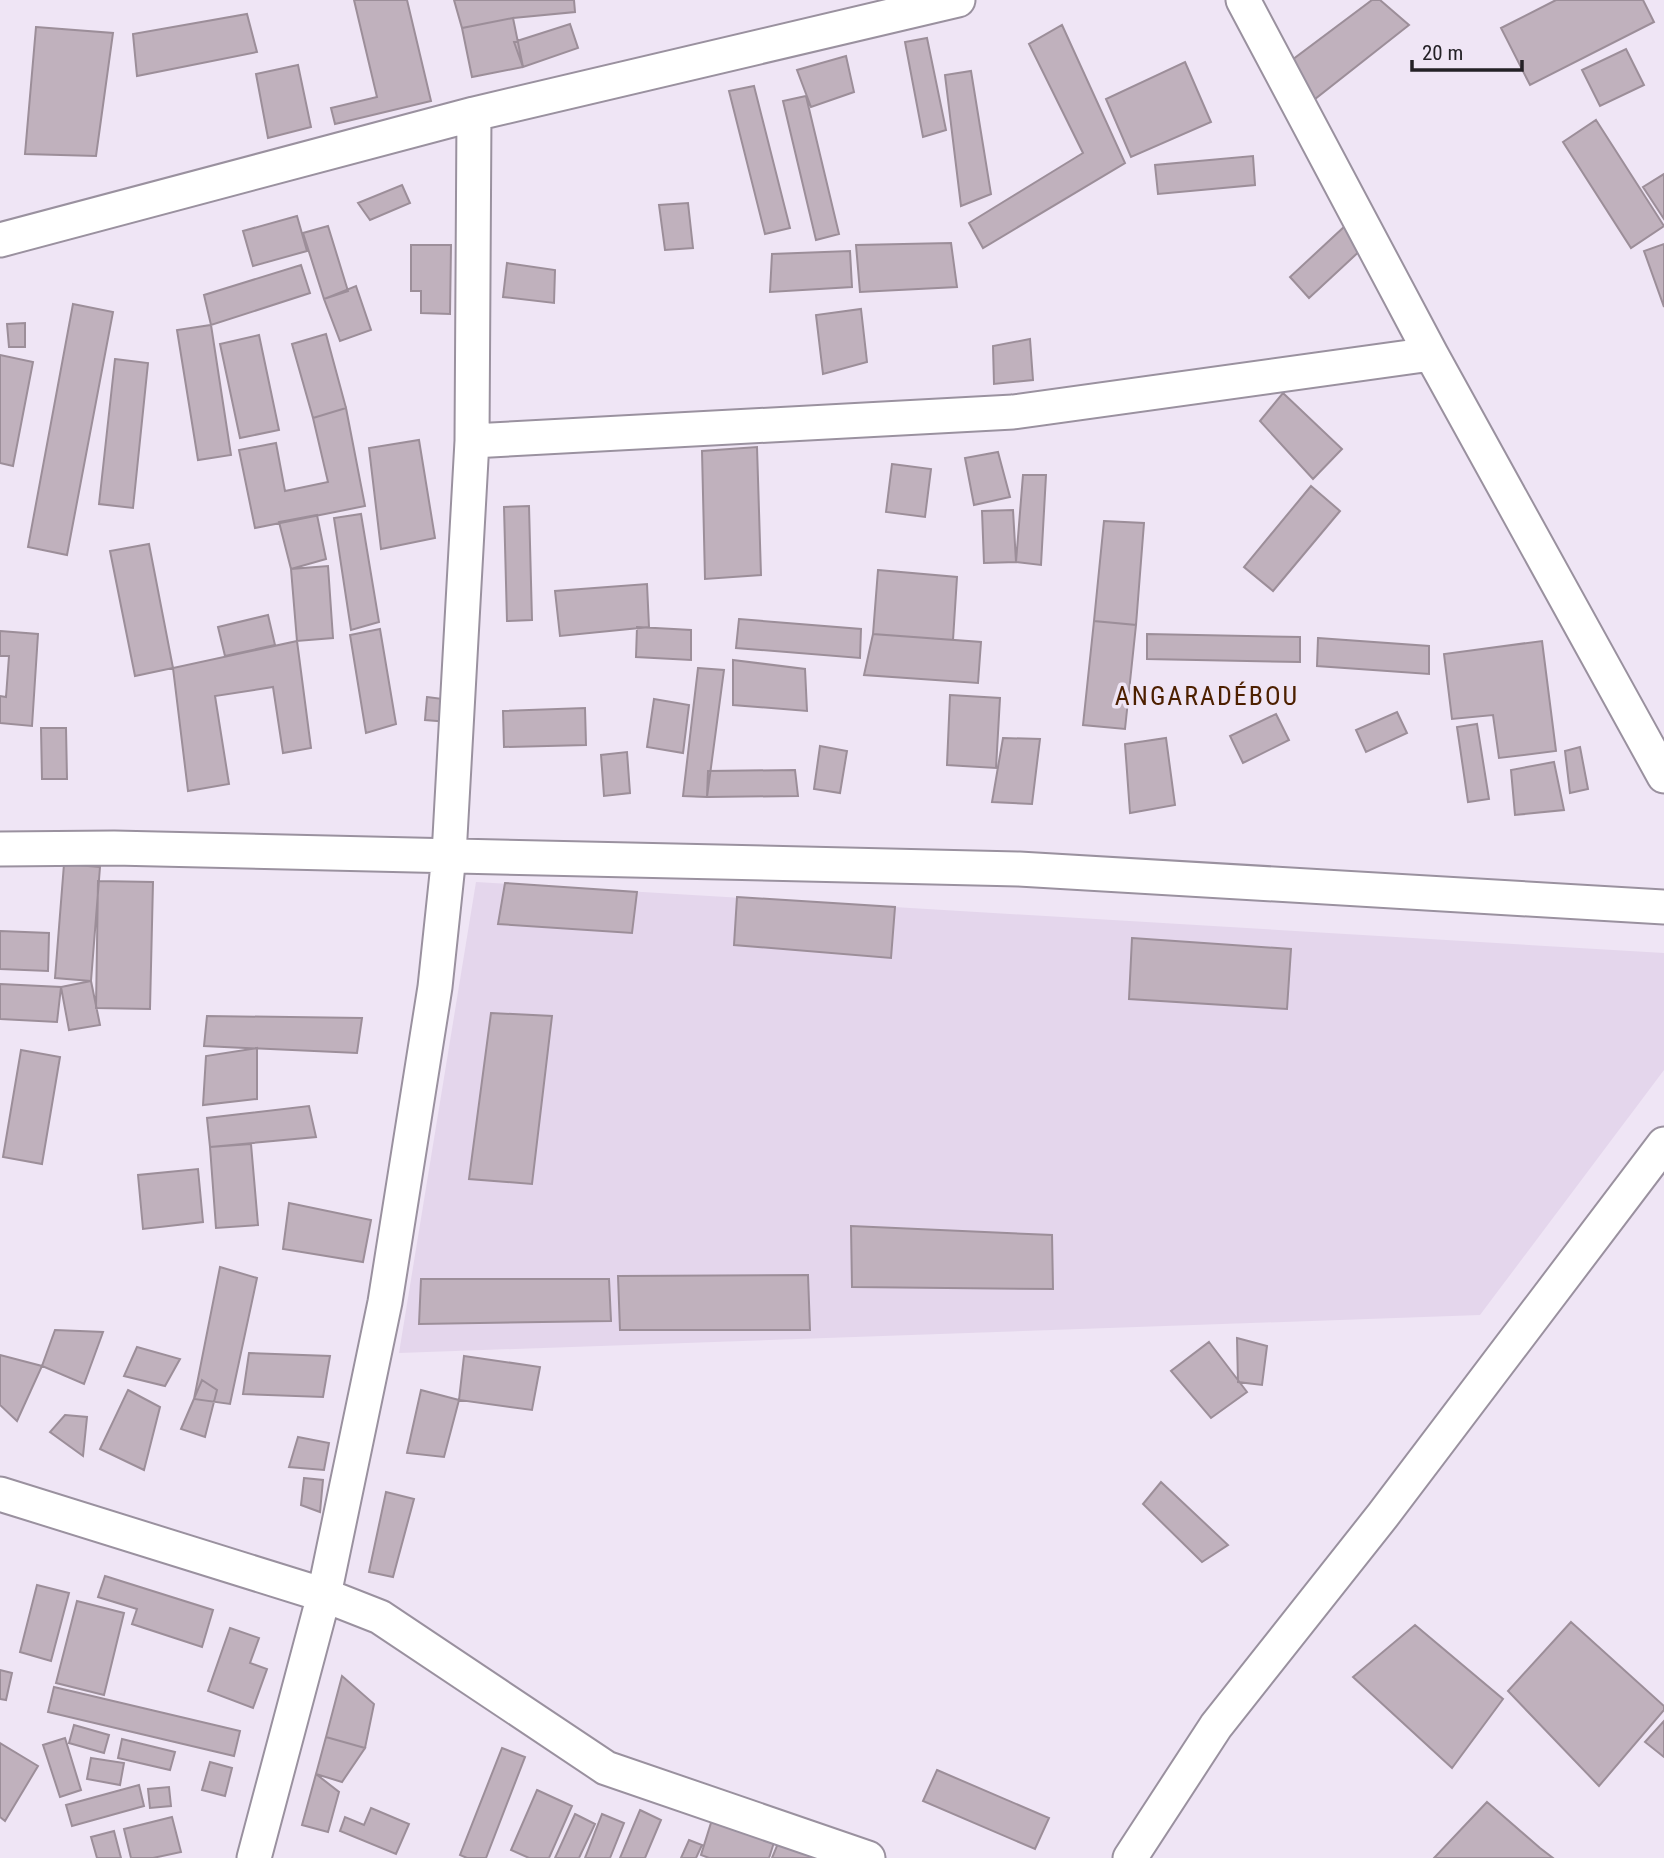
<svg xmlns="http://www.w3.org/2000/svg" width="1664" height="1858" font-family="'Roboto Condensed',sans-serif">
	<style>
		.built { fill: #e4d6ec }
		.building { fill: #c0b1bd; stroke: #9c8e99; stroke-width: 2 }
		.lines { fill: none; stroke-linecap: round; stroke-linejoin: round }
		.minor-casing { stroke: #9a919f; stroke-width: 37 }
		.minor { stroke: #fff; stroke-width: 33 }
		.labels { text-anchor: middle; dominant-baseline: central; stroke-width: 7; stroke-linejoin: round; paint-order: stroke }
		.quarter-label { font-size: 26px; letter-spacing: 2px; fill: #4d2000; stroke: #efe5f5 }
	</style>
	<rect width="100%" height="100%" fill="#efe5f5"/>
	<path class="built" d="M476 882 1664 953V1070L1480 1315 399 1353Z"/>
	<path class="building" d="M354 0H407L431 101 335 124 331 108 377 97Z
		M454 0H574L575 12 513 18 462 28Z
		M1372 0H1380L1409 25 1315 99 1288 63Z
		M1556 0H1643L1654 22 1530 85 1501 28Z
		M247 14 257 52 137 76 133 34Z
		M513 18 523 67 472 77 462 28Z
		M570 24 578 48 523 67 514 42Z
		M1062 25 1125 163 983 248 969 223 1083 153 1029 44Z
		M36 27 113 33 96 156 25 154Z
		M927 38 946 130 923 137 905 42Z
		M1626 49 1644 85 1600 106 1582 70Z
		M846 56 854 92 811 107 797 70Z
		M1185 62 1211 122 1131 157 1106 99Z
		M298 65 311 127 268 138 256 74Z
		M971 71 991 194 961 206 945 75Z
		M754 86 790 228 765 234 729 91Z
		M806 96 839 234 816 240 783 101Z
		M1596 120 1664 226 1631 248 1563 142Z
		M1253 156 1255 185 1158 194 1155 165Z
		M1664 174V219L1643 187Z
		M402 185 410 203 370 220 358 203Z
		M688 203 693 248 665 250 659 205Z
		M297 216 307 251 253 266 243 231Z
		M328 226 348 291 324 299 303 233Z
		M1345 226 1364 247 1309 298 1290 277Z
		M951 243 957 287 860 292 856 245Z
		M1664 244V307L1644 251Z
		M411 245H451L450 314 421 313V291H411Z
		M850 251 852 287 770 292 772 254Z
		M507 263 555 270 554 303 503 297Z
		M301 265 310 293 211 325 204 295Z
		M356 286 371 330 340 341 324 299Z
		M73 304 113 312 67 555 28 547Z
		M861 309 867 362 823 374 816 315Z
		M25 323V347H9L7 324Z
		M211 325 231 455 198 460 177 330Z
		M326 334 346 408 313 418 292 344Z
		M259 335 279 430 240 438 220 344Z
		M1030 339 1033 380 994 384 993 346Z
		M0 355 33 362 13 466 0 463Z
		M115 359 148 363 133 508 99 504Z
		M1283 393 1342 449 1313 479 1260 421Z
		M346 408 365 506 255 528 239 450 276 443 285 491 328 482 313 418Z
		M419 440 435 538 381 549 369 448Z
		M757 447 761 575 705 579 702 451Z
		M998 452 1010 497 974 505 965 458Z
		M892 464 931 469 925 517 886 512Z
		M1023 475H1046L1041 565 1016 562Z
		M1311 486 1340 511 1273 591 1244 567Z
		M529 506 532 620 507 621 504 507Z
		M1013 510 1016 562 984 563 982 511Z
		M361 514 379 622 351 630 334 518Z
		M317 515 326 559 291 569 279 522Z
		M1104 521 1144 523 1136 625 1094 621Z
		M149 544 173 668 135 676 110 551Z
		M328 566 333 638 297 641 291 569Z
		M878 570 957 577 953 640 873 634Z
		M647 584 649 627 560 636 555 591Z
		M268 615 275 645 225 656 218 627Z
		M739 619 861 629 860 658 736 648Z
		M1094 621 1136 625 1125 729 1083 725Z
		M637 627 691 630V660L636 657Z
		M380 629 396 724 366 733 350 635Z
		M0 631 38 634 32 726 0 723V696L6 697 9 656H0Z
		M873 634 981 642 978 683 864 675Z
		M1147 634 1300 637V662L1147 659Z
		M1318 638 1429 646V674L1317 666Z
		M297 641 311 748 283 753 273 687 215 696 229 784 188 791 173 668Z
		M1542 641 1556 751 1499 758 1493 715 1452 719 1444 654Z
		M733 660 805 669 807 711 733 705Z
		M698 668 724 670 707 797 683 796Z
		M950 695 1000 698 996 768 947 765Z
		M427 697 451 700 449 722 425 720Z
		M654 699 689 705 683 753 647 747Z
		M585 708 586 745 504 747 503 711Z
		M1397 712 1407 733 1366 752 1356 730Z
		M1276 714 1289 740 1243 763 1230 736Z
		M1477 724 1489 799 1468 802 1457 727Z
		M41 728H66L67 779H42Z
		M1003 738 1040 739 1032 804 992 802Z
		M1166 738 1175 805 1130 813 1125 744Z
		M820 746 847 751 840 793 814 789Z
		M1580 747 1588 789 1570 793 1565 751Z
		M627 752 630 793 604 796 601 755Z
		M1554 762 1564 810 1515 815 1511 770Z
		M795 770 798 796 707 797 708 771Z
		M64 864 100 867 91 981 55 978Z
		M98 881 153 882 150 1009 96 1008Z
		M505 883 637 892 632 933 498 924Z
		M737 897 895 907 891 958 734 945Z
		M0 931 49 933 48 971 0 969Z
		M1132 938 1291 949 1287 1009 1129 999Z
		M91 981 100 1025 69 1030 61 987Z
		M0 984 61 987 57 1022 0 1019Z
		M491 1013 552 1016 532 1184 469 1179Z
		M207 1016 362 1018 357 1053 204 1046Z
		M257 1048V1099L203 1105 206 1056Z
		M21 1050 60 1057 42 1164 3 1157Z
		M309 1106 316 1137 210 1147 207 1118Z
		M251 1144 258 1225 216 1228 210 1147Z
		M198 1169 203 1222 143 1229 138 1175Z
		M289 1203 371 1220 363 1262 283 1249Z
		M851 1226 1052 1235 1053 1289 852 1287Z
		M220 1267 257 1278 230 1404 194 1399Z
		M808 1275 810 1330H620L618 1276Z
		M421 1279H609L611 1321 419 1324Z
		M55 1330 103 1332 84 1384 42 1366Z
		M1237 1338 1267 1346 1262 1385 1238 1382Z
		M1209 1342 1247 1392 1211 1418 1171 1371Z
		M137 1347 180 1359 165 1386 124 1376Z
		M249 1353 330 1356 323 1397 243 1394Z
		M0 1355 42 1366 17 1421 0 1405Z
		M464 1356 540 1367 532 1410 459 1400Z
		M202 1380 217 1390 205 1437 181 1429Z
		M128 1390 160 1407 144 1470 100 1449Z
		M421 1390 459 1400 444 1457 407 1453Z
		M65 1415 87 1417 83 1456 50 1432Z
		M298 1437 329 1443 324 1470 289 1467Z
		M304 1478 323 1480 320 1512 301 1505Z
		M1161 1482 1228 1545 1202 1562 1143 1504Z
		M386 1492 414 1499 393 1577 369 1572Z
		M105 1576 213 1610 202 1647 132 1624 137 1609 98 1597Z
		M37 1585 69 1593 51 1661 20 1652Z
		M77 1601 124 1613 104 1695 56 1683Z
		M1571 1622 1664 1706V1710L1599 1786 1508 1691Z
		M1415 1625 1503 1699 1452 1768 1353 1677Z
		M230 1628 259 1638 250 1663 267 1669 253 1708 208 1691Z
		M0 1670 12 1673 6 1700 0 1699Z
		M342 1676 374 1704 365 1748 326 1737Z
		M54 1687 240 1731 234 1756 48 1712Z
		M1664 1721V1757L1645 1742Z
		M74 1725 109 1735 104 1753 69 1743Z
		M326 1737 365 1748 342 1782 316 1774Z
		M65 1738 81 1790 60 1797 43 1745Z
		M122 1739 175 1752 170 1770 118 1758Z
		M0 1743 38 1766 5 1821 0 1817Z
		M502 1748 525 1757 486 1858H467L460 1855Z
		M91 1758 124 1763 120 1785 87 1779Z
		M210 1762 232 1768 225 1796 202 1790Z
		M937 1770 1049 1818 1035 1849 923 1801Z
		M316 1774 339 1792 328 1832 302 1825Z
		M139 1785 144 1806 72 1826 66 1805Z
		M169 1787 171 1806 150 1808 148 1789Z
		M537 1790 572 1806 549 1858H529L511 1850Z
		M1487 1802 1540 1848 1553 1858H1434Z
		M371 1808 409 1824 396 1854 340 1831 345 1817 364 1825Z
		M640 1810 661 1820 645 1858H620Z
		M715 1810 778 1830 769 1858H709L701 1855Z
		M575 1814 595 1824 579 1858H555Z
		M602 1814 624 1823 610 1858H585Z
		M172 1817 181 1852 153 1858H131L124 1829Z
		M114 1831 121 1858H97L91 1837Z
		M781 1836 815 1849 812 1858H772Z
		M689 1840 702 1845 696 1858H681Z"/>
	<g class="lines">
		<g class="minor-casing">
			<path id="minor" d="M1243 0 1431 354 1664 776
				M474 114 958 0
				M0 240 474 114 472 441 449 855 435 987 385 1302 324 1595 254 1858
				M472 441 1013 412 1431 354
				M0 849 114 848 1019 869 1664 907
				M0 1494 324 1595 380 1617 606 1768 868 1858
				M1130 1858 1216 1726 1383 1515 1664 1144"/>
		</g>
		<use href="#minor" class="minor"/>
	</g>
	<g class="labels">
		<g class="quarter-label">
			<text x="1207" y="696">ANGARADÉBOU</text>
		</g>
	</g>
	<path d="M1412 60v10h110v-10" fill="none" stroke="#242126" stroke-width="3.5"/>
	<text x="1422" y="60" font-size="21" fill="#242126" stroke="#efe5f5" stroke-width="5" paint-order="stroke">20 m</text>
</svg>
